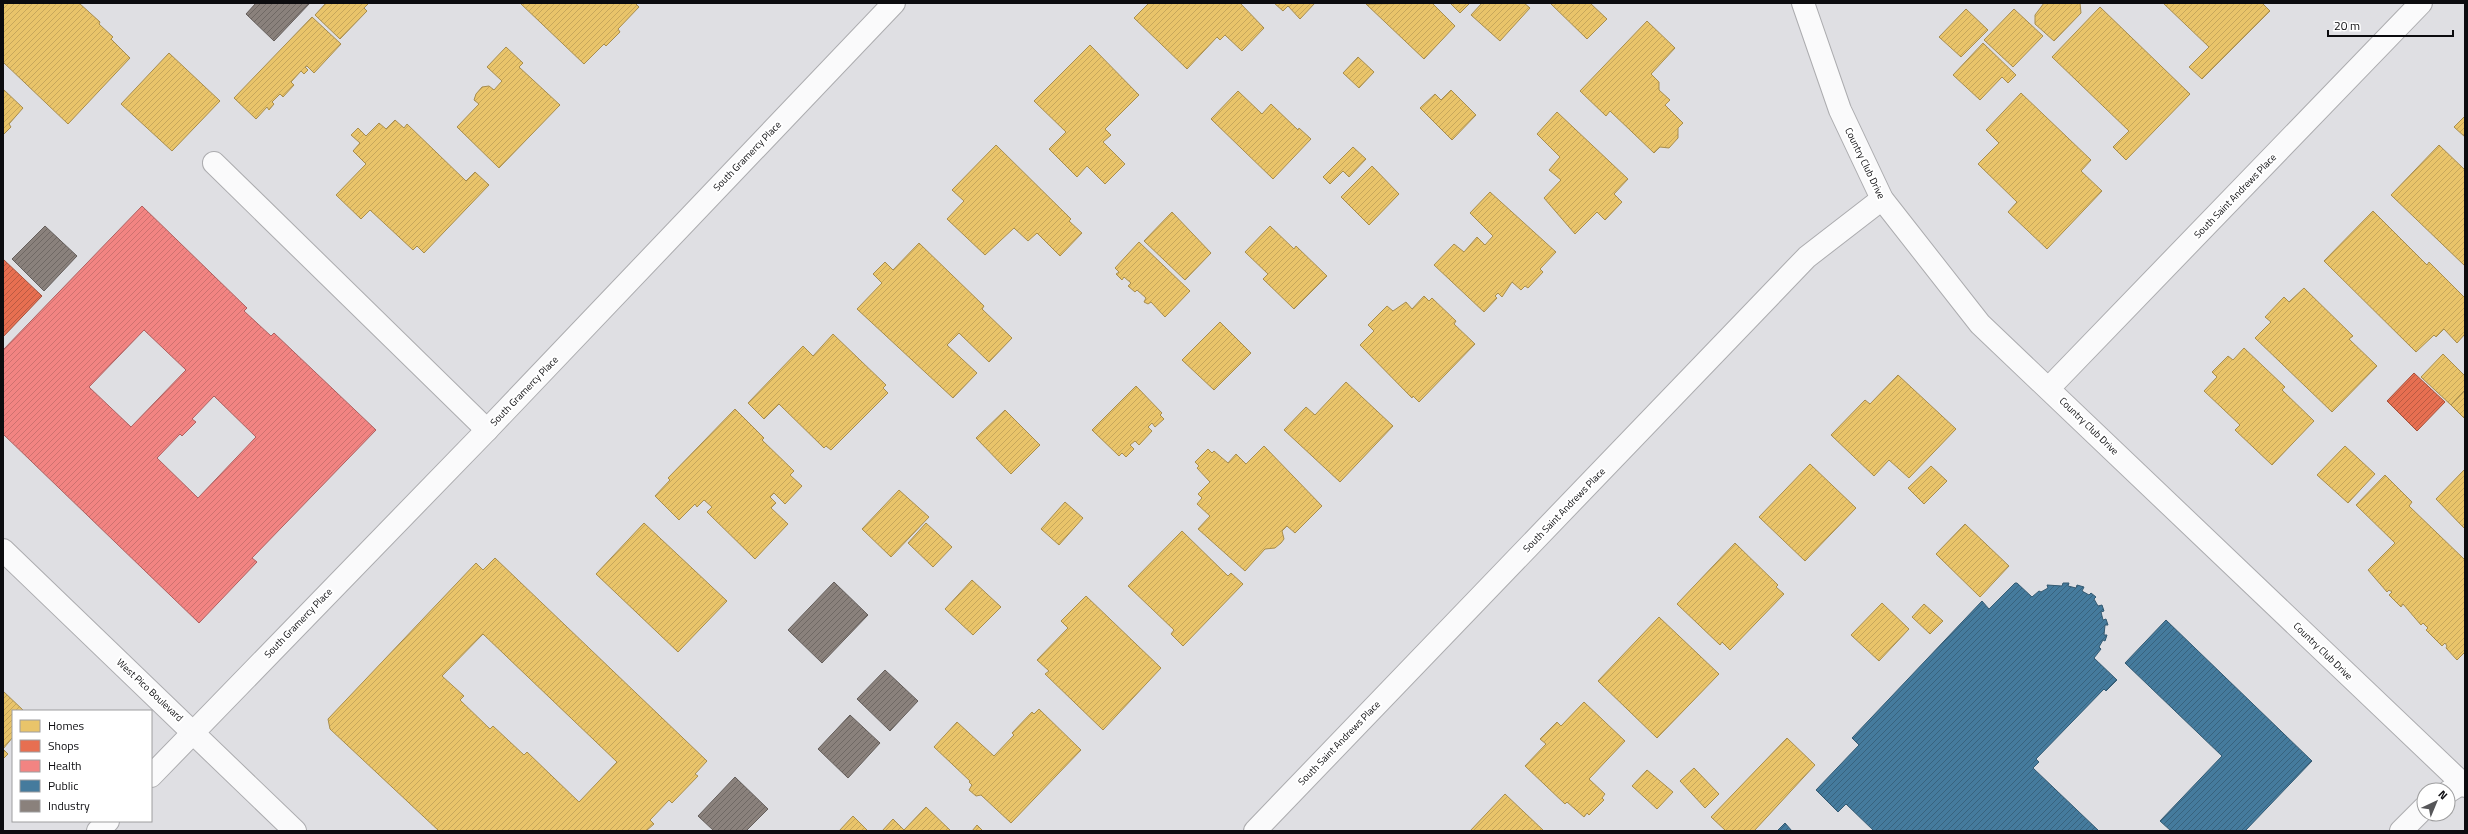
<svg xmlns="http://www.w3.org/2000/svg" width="2468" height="834" font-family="'Titillium Web',sans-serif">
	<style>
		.homes { fill: url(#homes-hatch); stroke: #a78d4f; fill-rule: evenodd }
		.shops { fill: url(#shops-hatch); stroke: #a5513d }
		.health { fill: url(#health-hatch); stroke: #ad6060; fill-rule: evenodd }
		.public { fill: url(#public-hatch); stroke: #345a72 }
		.industry { fill: url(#industry-hatch); stroke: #645e5b }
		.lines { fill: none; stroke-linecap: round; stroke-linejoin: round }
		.service-casing { stroke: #acacaf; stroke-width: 24 }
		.minor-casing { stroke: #acacaf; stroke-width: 24 }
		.tertiary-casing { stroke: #acacaf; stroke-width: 24 }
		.secondary-casing { stroke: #acacaf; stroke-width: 24 }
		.service { stroke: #fafafb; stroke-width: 22 }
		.minor { stroke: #fafafb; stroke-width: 22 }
		.tertiary { stroke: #fafafb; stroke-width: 22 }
		.secondary { stroke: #fafafb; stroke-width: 22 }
		.labels { text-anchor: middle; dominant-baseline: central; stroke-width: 4; stroke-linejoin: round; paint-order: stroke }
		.street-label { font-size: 10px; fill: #0c0c0f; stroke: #fff }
	</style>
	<defs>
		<pattern id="homes-hatch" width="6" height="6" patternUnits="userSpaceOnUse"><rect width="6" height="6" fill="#e9c46a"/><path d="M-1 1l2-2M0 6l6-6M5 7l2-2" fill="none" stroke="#c7a75b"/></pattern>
		<pattern id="shops-hatch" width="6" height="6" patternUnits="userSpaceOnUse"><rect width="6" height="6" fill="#e76f51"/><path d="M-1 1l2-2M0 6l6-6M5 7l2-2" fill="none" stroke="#ba5a42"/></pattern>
		<pattern id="health-hatch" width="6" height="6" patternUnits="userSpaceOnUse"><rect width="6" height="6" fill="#f28482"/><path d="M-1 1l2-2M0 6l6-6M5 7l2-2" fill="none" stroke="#ce716f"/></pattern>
		<pattern id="public-hatch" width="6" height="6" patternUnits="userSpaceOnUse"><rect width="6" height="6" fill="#457b9d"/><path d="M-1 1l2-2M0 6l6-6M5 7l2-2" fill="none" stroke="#38637e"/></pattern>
		<pattern id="industry-hatch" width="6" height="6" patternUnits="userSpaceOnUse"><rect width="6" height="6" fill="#8a817c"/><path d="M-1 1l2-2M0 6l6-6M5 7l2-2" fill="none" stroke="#6f6864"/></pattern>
	</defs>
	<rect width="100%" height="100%" fill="#dfdfe3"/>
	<path class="homes" d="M3 3H79L100 22 99 24 113 37 111 39 130 58 68 124 3 62Z
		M326 3H369L364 8 367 11 340 39 315 15Z
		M520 3H635L639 7 618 29 620 32 606 46 604 44 584 64Z
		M1149 3H1240L1264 28 1242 51 1225 35 1220 40 1217 37 1187 69 1134 18Z
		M1274 3H1315L1300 19 1288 6 1283 11Z
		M1432 3 1455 26 1424 59 1366 4Z
		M1450 3H1470L1460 13Z
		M1482 3H1524L1530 8 1500 41 1471 15Z
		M1550 3H1590L1607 19 1587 39Z
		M2044 3H2080L2081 13 2054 41 2035 24V15Z
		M2163 3H2262L2270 11 2202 79 2189 67 2209 47Z
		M2100 7 2190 94 2126 160 2113 147 2129 131 2052 57Z
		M1966 9 1988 30 1961 57 1939 37Z
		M2014 9 2043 36 2013 67 1984 40Z
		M312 17 341 44 314 73 307 66 305 67 308 70 304 74 301 71 291 82 294 85 283 97 280 94 272 102 274 104 269 110 267 107 256 119 234 98Z
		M1647 21 1675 48 1651 74 1659 82V90L1670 100 1665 105 1683 123 1678 128V138L1669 148 1660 147 1654 153 1610 111 1606 116 1580 91Z
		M1983 43 2016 75 2008 83 2002 77 1980 100 1953 75Z
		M1090 45 1139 95 1105 129 1111 135 1103 142 1125 164 1105 184 1087 166 1077 177 1049 149 1066 132 1034 101Z
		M506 47 523 63 519 67 560 105 499 168 457 127 479 104 474 100 476 94 482 87 489 86 494 90 502 81 487 67Z
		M169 53 220 101 172 151 121 104Z
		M1358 57 1374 72 1359 88 1343 73Z
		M3 89 23 108 9 124 11 127 3 135Z
		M1451 90 1476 115 1452 140 1420 108 1435 94 1441 100Z
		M1238 91 1262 114 1271 104 1298 130 1299 128 1311 139 1273 179 1211 119Z
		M2021 93 2091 160 2081 171 2102 191 2047 249 2008 212 2017 202 1978 164 1999 143 1986 130Z
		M1557 112 1628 179 1614 194 1622 202 1605 220 1597 212 1575 234 1544 198 1561 180 1549 170 1560 157 1537 134Z
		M2465 116V137L2454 127Z
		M395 120 404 128 407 124 466 181 475 172 489 185 424 253 417 246 413 250 370 210 361 219 336 195 366 164 353 151 360 143 351 135 358 128 366 136 379 123 386 129Z
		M996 145 1071 219 1069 221 1082 233 1060 256 1037 233 1028 241 1014 228 985 255 947 219 964 201 952 190Z
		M2439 145 2465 170V266L2391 195Z
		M1353 147 1366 159 1349 177 1343 171 1330 184 1323 177Z
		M1372 166 1399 194 1369 225 1341 197Z
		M1490 192 1556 252 1540 269 1543 272 1528 288 1525 286 1521 290 1512 282 1502 297 1498 293 1495 296 1497 298 1484 312 1434 265 1454 244 1464 252 1477 237 1485 245 1493 236 1470 213Z
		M2373 211 2427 265 2429 262 2465 298V334L2457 343 2444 329 2436 337 2434 335 2416 352 2324 261Z
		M1172 212 1211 253 1185 280 1144 241Z
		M1270 226 1294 249 1296 246 1327 276 1294 309 1263 279 1268 274 1245 252Z
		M1139 242 1190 291 1165 317 1151 302 1148 304 1144 302 1146 298 1137 290 1135 292 1128 286 1131 283 1124 277 1122 280 1116 274 1119 272 1115 268Z
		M919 243 984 306 982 309 1012 338 989 362 959 333 947 345 977 373 953 398 857 309 882 283 873 274 885 262 893 270Z
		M2304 288 2353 336 2349 339 2377 366 2332 412 2255 338 2271 322 2265 317 2284 297 2289 302Z
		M1424 296 1429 301 1432 298 1456 321 1454 324 1475 344 1419 402 1413 396 1412 398 1360 345 1374 331 1368 325 1387 306 1393 311 1406 302 1412 309Z
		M1220 322 1251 353 1214 390 1182 360Z
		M833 334 886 385 883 388 888 393 831 450 826 446 824 448 779 404 764 419 748 403 803 346 813 356Z
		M2244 348 2285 387 2282 390 2314 421 2272 465 2235 430 2240 425 2204 391 2217 377 2212 372 2228 356 2233 360Z
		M2443 354 2465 376V390L2451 405 2421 377Z
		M1898 375 1956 429 1909 478 1889 460 1874 476 1831 435 1865 400 1870 404Z
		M1346 382 1393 426 1340 482 1284 430 1306 407 1315 415Z
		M1136 386 1162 413 1160 415 1164 419 1155 427 1152 423 1148 427 1152 431 1139 445 1135 441 1130 445 1134 449 1126 457 1122 453 1119 456 1092 430Z
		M2465 390V419L2451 405Z
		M735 409 764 438 762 440 794 471 790 475 802 486 785 504 774 493 770 497 776 503 771 508 788 524 755 559 707 512 712 507 704 500 697 507 695 504 679 520 655 496 670 480 668 478Z
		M1005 410 1040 445 1011 474 976 438Z
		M1264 446 1322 506 1295 533 1287 526 1282 531 1284 539 1281 543 1275 548 1265 549 1245 571 1198 529 1210 516 1197 504 1202 498 1198 494 1210 482 1197 468 1199 466 1195 462 1208 449 1212 453 1214 451 1228 463 1236 454 1246 464Z
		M2345 446 2375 474 2348 503 2317 475Z
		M1810 464 1856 508 1805 561 1759 517Z
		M1931 466 1947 481 1924 504 1908 488Z
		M2465 469V529L2436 499Z
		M2385 475 2412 502 2409 506 2465 560V652L2457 660 2446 648 2447 646 2445 643 2442 646 2426 630 2428 628 2423 623 2421 625 2403 604 2401 607 2389 595 2392 592 2389 590 2387 592 2368 570 2395 543 2356 505Z
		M899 490 929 517 891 557 862 529Z
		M1065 502 1083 518 1059 545 1041 529Z
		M644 523 727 601 678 652 596 574Z
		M926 523 952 547 933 567 908 543Z
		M1965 524 2009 566 1980 597 1936 554Z
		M1182 531 1228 576 1231 573 1243 584 1183 646 1171 634 1174 630 1128 586Z
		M1735 543 1778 585 1776 587 1784 594 1730 650 1722 642 1720 645 1677 604Z
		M495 558 707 761 695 774 698 776 672 803 669 800 650 820 654 824 646 831H439L330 729 328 719 476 563 483 570ZM483 634 617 762 579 802 527 752 524 755 493 726 490 729 460 700 464 696 442 676Z
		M972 580 1001 607 973 635 945 609Z
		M1086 596 1161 668 1103 730 1045 674 1049 671 1037 660 1068 628 1061 621Z
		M1882 603 1909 629 1879 661 1851 635Z
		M1924 604 1943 621 1930 634 1912 617Z
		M1659 617 1719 674 1657 738 1598 681Z
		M3 691 24 711H13V737L3 749Z
		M1584 702 1625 741 1589 779 1605 794 1602 798 1604 800 1589 815 1587 813 1584 817 1567 802 1565 804 1525 766 1546 744 1540 739 1557 722 1561 726Z
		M1039 709 1081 750 1011 823 981 795 976 796 969 790 972 785 969 782 970 781 934 747 957 722 994 756 1014 735 1012 733 1032 712 1034 714Z
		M1787 738 1815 765 1754 831H1726L1711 817Z
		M3 749 8 754 3 759Z
		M1694 768 1719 794 1705 808 1680 781Z
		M1647 770 1673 792 1657 809 1632 786Z
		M1505 794 1544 831H1470Z
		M926 807 951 831H882L893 819 904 830Z
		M853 816 868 831H839Z
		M977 825 983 831H972Z"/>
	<path class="shops" d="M3 259 42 296 3 337Z
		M2414 373 2445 402 2417 431 2387 401Z"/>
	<path class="health" d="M142 206 247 308 244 311 271 336 274 333 376 430 252 558 257 562 199 623 3 434V350ZM144 330 186 370 131 427 89 387ZM214 396 256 437 198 498 157 458 180 434 182 436 196 422 192 419Z"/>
	<path class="public" d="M2015 583H2017L2032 597 2039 591 2041 592 2048 588 2047 585 2062 586 2063 583H2069L2068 586 2076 588 2077 585 2084 587 2082 591 2089 595 2091 593 2096 597 2094 599 2098 606 2102 605 2104 611 2101 612 2103 620 2106 619 2108 625H2105L2104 635H2107L2105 641 2103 640 2099 647 2101 649 2094 658 2117 680 2106 691 2104 689 2036 759 2039 762 2033 768 2099 831H1874L1846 804 1838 812 1816 790 1859 745 1852 738 1982 601 1989 609Z
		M2166 620 2312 761 2245 831H2171L2160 821 2222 756 2125 663Z
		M1785 823 1792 831H1777Z"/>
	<path class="industry" d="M256 3H310L274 41 246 14Z
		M45 226 77 256 44 291 12 259Z
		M834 582 868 615 822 663 788 630Z
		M885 670 918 701 890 731 857 699Z
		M850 715 880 743 848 778 818 749Z
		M735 777 768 809 746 831H714L698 816Z"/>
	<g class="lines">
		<g class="service-casing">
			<path id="service" d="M214 163 487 430"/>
		</g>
		<g class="minor-casing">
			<path id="minor" d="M2049 388 2421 3
				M151 776 487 430 894 3
				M2448 792 2465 781
				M98 831 108 821
				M1255 831 1807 257 1882 199
				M2401 831 2424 808"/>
		</g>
		<g class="tertiary-casing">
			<path id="tertiary" d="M1803 3 1840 110 1882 199 1980 324 2465 786"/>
		</g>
		<g class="secondary-casing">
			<path id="secondary" d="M3 550 295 831"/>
		</g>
		<use href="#service" class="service"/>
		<use href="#minor" class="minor"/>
		<use href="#tertiary" class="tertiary"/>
		<use href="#secondary" class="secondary"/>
	</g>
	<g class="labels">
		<g class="street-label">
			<text transform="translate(747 156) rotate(-46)">South Gramercy Place</text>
			<text transform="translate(1865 163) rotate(64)">Country Club Drive</text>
			<text transform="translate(2235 196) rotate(-46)">South Saint Andrews Place</text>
			<text transform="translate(524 391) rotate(-46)">South Gramercy Place</text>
			<text transform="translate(2089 426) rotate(44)">Country Club Drive</text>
			<text transform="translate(1564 510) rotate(-46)">South Saint Andrews Place</text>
			<text transform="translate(298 623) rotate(-46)">South Gramercy Place</text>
			<text transform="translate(2323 651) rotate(44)">Country Club Drive</text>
			<text transform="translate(150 690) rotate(43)">West Pico Boulevard</text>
			<text transform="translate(1339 743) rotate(-46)">South Saint Andrews Place</text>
		</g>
	</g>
	<rect width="2468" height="834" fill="none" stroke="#0c0c0f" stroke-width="8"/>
	<rect x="12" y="710" width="140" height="112" fill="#ffffff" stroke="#9e9e9f"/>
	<rect x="20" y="720" width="20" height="12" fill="#e9c46a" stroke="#9e9e9f"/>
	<text x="48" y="730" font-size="12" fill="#0c0c0f">Homes</text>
	<rect x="20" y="740" width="20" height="12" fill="#e76f51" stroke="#9e9e9f"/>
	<text x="48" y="750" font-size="12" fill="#0c0c0f">Shops</text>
	<rect x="20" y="760" width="20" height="12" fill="#f28482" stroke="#9e9e9f"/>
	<text x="48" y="770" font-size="12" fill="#0c0c0f">Health</text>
	<rect x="20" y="780" width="20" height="12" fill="#457b9d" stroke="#9e9e9f"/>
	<text x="48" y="790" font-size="12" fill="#0c0c0f">Public</text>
	<rect x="20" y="800" width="20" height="12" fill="#8a817c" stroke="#9e9e9f"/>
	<text x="48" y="810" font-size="12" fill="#0c0c0f">Industry</text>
	<g transform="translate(2436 802) rotate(44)"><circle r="19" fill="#ffffff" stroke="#9e9e9f"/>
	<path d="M0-3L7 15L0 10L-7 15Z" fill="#565659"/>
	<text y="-6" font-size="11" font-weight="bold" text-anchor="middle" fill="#0c0c0f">N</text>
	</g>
	<path d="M2328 30v6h125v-6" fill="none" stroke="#0c0c0f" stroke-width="2"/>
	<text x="2334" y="30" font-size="12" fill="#0c0c0f" stroke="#ffffff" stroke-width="3" paint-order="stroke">20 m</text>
</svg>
